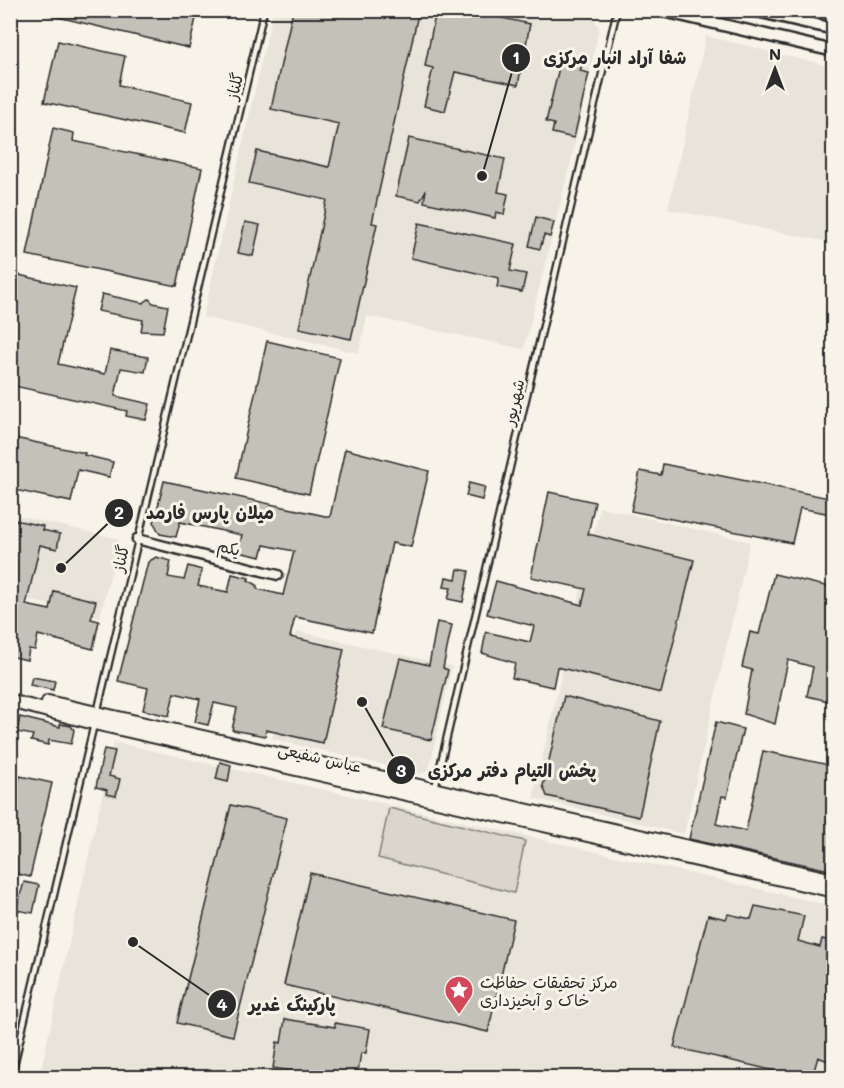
<svg xmlns="http://www.w3.org/2000/svg" width="844" height="1088" font-family="Mali,'Playpen Sans Arabic',sans-serif">
	<style>
		.built { fill: #e8e4da }
		.green { fill: #dad6cc; stroke: #82807c; stroke-width: 1.5 }
		.building { fill: #c4c1b9; stroke: #2b2b2b; stroke-width: 1.5 }
		.lines { fill: none; stroke-linecap: round; stroke-linejoin: round }
		.service-casing { stroke: #2b2b2b; stroke-width: 9 }
		.minor-casing { stroke: #2b2b2b; stroke-width: 13 }
		.tertiary-casing { stroke: #2b2b2b; stroke-width: 15 }
		.secondary-casing { stroke: #2b2b2b; stroke-width: 16 }
		.service { stroke: #f7f3e8; stroke-width: 4.5 }
		.minor { stroke: #f7f3e8; stroke-width: 8 }
		.tertiary { stroke: #f7f3e8; stroke-width: 10 }
		.secondary { stroke: #f7f3e8; stroke-width: 12 }
		.labels { text-anchor: middle; dominant-baseline: central; stroke-width: 6; stroke-linejoin: round; paint-order: stroke }
		.street-label { font-size: 16px; fill: #2b2b2b; stroke: #f7f3e8 }
		.poi-label { font-size: 16px; fill: #2b2b2b; stroke: #f7f3e8; text-anchor: start }
		.leader { fill: none; stroke: #2b2b2b; stroke-width: 2 }
		.callout-dot { fill: #2b2b2b; stroke: #f7f3e8; stroke-width: 2 }
		.mark-label { font-size: 18px; text-anchor: middle; font-weight: bold; fill: #fff }
		.callout-label { font-size: 18px; text-anchor: middle; font-weight: bold; fill: #2b2b2b; stroke: #f7f3e8; stroke-width: 6; stroke-linejoin: round; paint-order: stroke }
	</style>
	<rect width="100%" height="100%" fill="#f7f3e8"/>
	<filter id="ink" filterUnits="userSpaceOnUse"><feTurbulence type="fractalNoise" baseFrequency=".0167" numOctaves="2"/><feDisplacementMap in="SourceGraphic" scale="12" xChannelSelector="R" yChannelSelector="G"/><feConvolveMatrix kernelMatrix="1 2 1 2 8 2 1 2 1" color-interpolation-filters="sRGB"/></filter>
	<g filter="url(#ink)">
		<path class="built" d="M576 10 591 14 599 28 574 148 524 349 367 316 359 353 203 317 273 11Z
			M706 36 833 67V243L668 209Z
			M600 507 750 542 684 834 533 798Z
			M11 514 119 539 100 617 11 596Z
			M296 631 452 666 429 770 422 774 272 739Z
			M114 742 833 906V1077L39 1078Z"/>
		<path class="green" d="M389 808 525 841 514 893 378 858Z"/>
		<path class="building" d="M46 10H198L189 48 45 14Z
			M293 10H419L372 223 377 224 351 339 299 328 327 200 249 183 257 151 329 167 339 124 271 109Z
			M436 10H466L530 24 518 85 455 72 445 111 424 106 433 68 425 66Z
			M58 41 125 56 119 85 192 102 185 133 44 102Z
			M561 59 582 65 580 71 589 73 574 138 552 133 554 124 546 122Z
			M53 128 74 133 73 141 202 168 177 286 27 255Z
			M409 138 505 159 498 192 508 194 504 214 496 212 495 218 424 202 426 190 420 201 396 196Z
			M536 217 554 222 550 237 544 235 540 249 529 246Z
			M245 222 260 225 253 256 238 253Z
			M419 223 516 244 510 271 526 274 522 292 497 287 499 278 411 258Z
			M10 273 76 288 58 364 105 374 110 350 148 357 145 372 121 368 115 396 150 404 146 420 126 416 127 411 10 385Z
			M102 294 143 303 149 299 153 303 168 306 163 332 141 331 143 320 98 311Z
			M267 341 340 358 309 494 236 478Z
			M10 437 85 453 84 455 113 462 109 477 78 470 71 502 10 489Z
			M345 449 429 471 411 547 392 543 372 633 295 617 290 637 344 649 323 743 266 730 265 736 232 730 237 708 214 703 208 725 195 722 200 699 174 693 169 716 143 710 148 688 118 681 148 562 156 557 171 561 168 577 184 580 188 566 202 570 198 586 228 592 232 574 249 578 248 580 257 585V589L283 595 294 551 264 545 261 557 238 552 242 535 180 522 176 537 160 534 154 523 164 481 330 517Z
			M663 464 834 499 831 514 800 508 792 543 631 511 640 471 661 475Z
			M469 483 485 487 482 500 466 496Z
			M549 492 595 502 588 534 694 560 661 693 557 667 553 687 512 678 515 663 482 653 486 632 530 642 534 626 487 614 496 581 582 605 586 589 531 577Z
			M10 519 43 526 42 530 60 534 57 549 40 545 26 605 50 610 54 591 96 601 91 619 99 621 93 649 38 635 35 650 29 649 27 660 10 656Z
			M458 569 469 571 463 602 448 599 451 588 444 587 446 577 456 579Z
			M774 574 834 588V696L828 701 807 696 813 667 788 660 775 724 744 714 752 670 742 667 750 632 759 634Z
			M437 622 452 625 443 668 448 670 431 740 383 729 400 658 429 665Z
			M32 677 55 681 53 690 30 685Z
			M564 696 660 721 639 817 547 796 543 786Z
			M20 717 60 727V724L71 726 74 730 71 744 49 740 48 745 31 741 33 735 17 732Z
			M716 722 743 729 727 797 722 796 716 824 746 831 763 751 834 766V871L689 839Z
			M104 749 115 751 109 776 120 779 116 796 106 794 107 790 96 787Z
			M220 762 231 765 228 782 216 779Z
			M20 776 52 783 30 877 10 872V816Z
			M231 805 287 818 233 1036 177 1023Z
			M310 873 514 920 488 1032 284 985Z
			M24 882 39 885 33 913 16 910Z
			M755 906 804 916 798 941 820 947 822 939 834 942V1037L828 1061 818 1057 812 1077H788V1074L674 1047 708 915 726 919 728 914 751 919Z
			M285 1019 335 1027V1023L370 1029 366 1053H361L357 1077 338 1074V1077H325L273 1068 277 1042 281 1043Z"/>
		<g class="lines">
			<g class="service-casing">
				<path id="service" d="M97 713 264 10
					M435 788 617 10
					M11 1078 94 724"/>
			</g>
			<g class="minor-casing">
				<path id="minor" d="M137 539 278 575"/>
			</g>
			<g class="tertiary-casing">
				<path id="tertiary" d="M659 10 834 51
					M753 10 834 29"/>
			</g>
			<g class="secondary-casing">
				<path id="secondary" d="M10 701 94 723 834 891
					M48 702 834 880"/>
			</g>
			<use href="#service" class="service"/>
			<use href="#minor" class="minor"/>
			<use href="#tertiary" class="tertiary"/>
			<use href="#secondary" class="secondary"/>
		</g>
	</g>
	<defs>
		<g id="sight-pin" transform="scale(1.5)"><path d="M0 17L-7.5 6A9.5 9.5 0 1 1 7.5 6Z" fill="#d1495b" stroke="#f7f3e8"/><path d="M0-6L1.8-2.2L6-1.7L2.9 1.2L3.7 5.4L0 3.3L-3.7 5.4L-2.9 1.2L-6-1.7L-1.8-2.2Z" fill="#fff"/></g>
	</defs>
	<g fill-rule="evenodd">
		<use href="#sight-pin" x="459" y="990"/>
	</g>
	<g class="labels">
		<g class="street-label">
			<text transform="translate(234 86) rotate(-76)">گلناز</text>
			<text transform="translate(513 402) rotate(-77)">شهریور</text>
			<text transform="translate(229 547) rotate(14)">یکم</text>
			<text transform="translate(120 558) rotate(-77)">گلناز</text>
			<text transform="translate(320 757) rotate(13)">عباس شفیعی</text>
		</g>
		<g class="poi-label">
			<text x="480" y="981">مرکز تحقیقات حفاظت<tspan x="480" dy="18">خاک و آبخیزداری</tspan></text>
		</g>
	</g>
	<path class="leader" d="M482 176L516 58M61 568L119 513M362 702L401 770M133 942L222 1004"/>
	<g class="callout-dot">
		<circle cx="482" cy="176" r="6"/>
		<circle cx="61" cy="568" r="6"/>
		<circle cx="362" cy="702" r="6"/>
		<circle cx="133" cy="942" r="6"/>
		<circle cx="516" cy="58" r="15"/>
		<circle cx="119" cy="513" r="15"/>
		<circle cx="401" cy="770" r="15"/>
		<circle cx="222" cy="1004" r="15"/>
	</g>
	<g class="mark-label">
		<text x="516" y="64">1</text>
		<text x="119" y="519">2</text>
		<text x="401" y="777">3</text>
		<text x="222" y="1011">4</text>
	</g>
	<g class="callout-label">
		<text x="615" y="64">شفا آراد انبار مرکزی</text>
		<text x="210" y="519">میلان پارس فارمد</text>
		<text x="512" y="777">پخش التیام دفتر مرکزی</text>
		<text x="292" y="1011">پارکینگ غدیر</text>
	</g>
	<rect width="844" height="1088" fill="none" stroke="#f7f3e8" stroke-width="36"/>
	<rect x="18" y="18" width="808" height="1052" fill="none" stroke="#2b2b2b" stroke-width="2" filter="url(#ink)"/>
	<g transform="translate(775 69)" stroke="#f7f3e8" stroke-width="4.5" paint-order="stroke">
	<path d="M0-4.5L10 22L0 15L-10 22Z" fill="#2b2b2b"/>
	<text y="-9" font-size="16" font-weight="bold" text-anchor="middle" fill="#2b2b2b">N</text>
	</g>
</svg>
